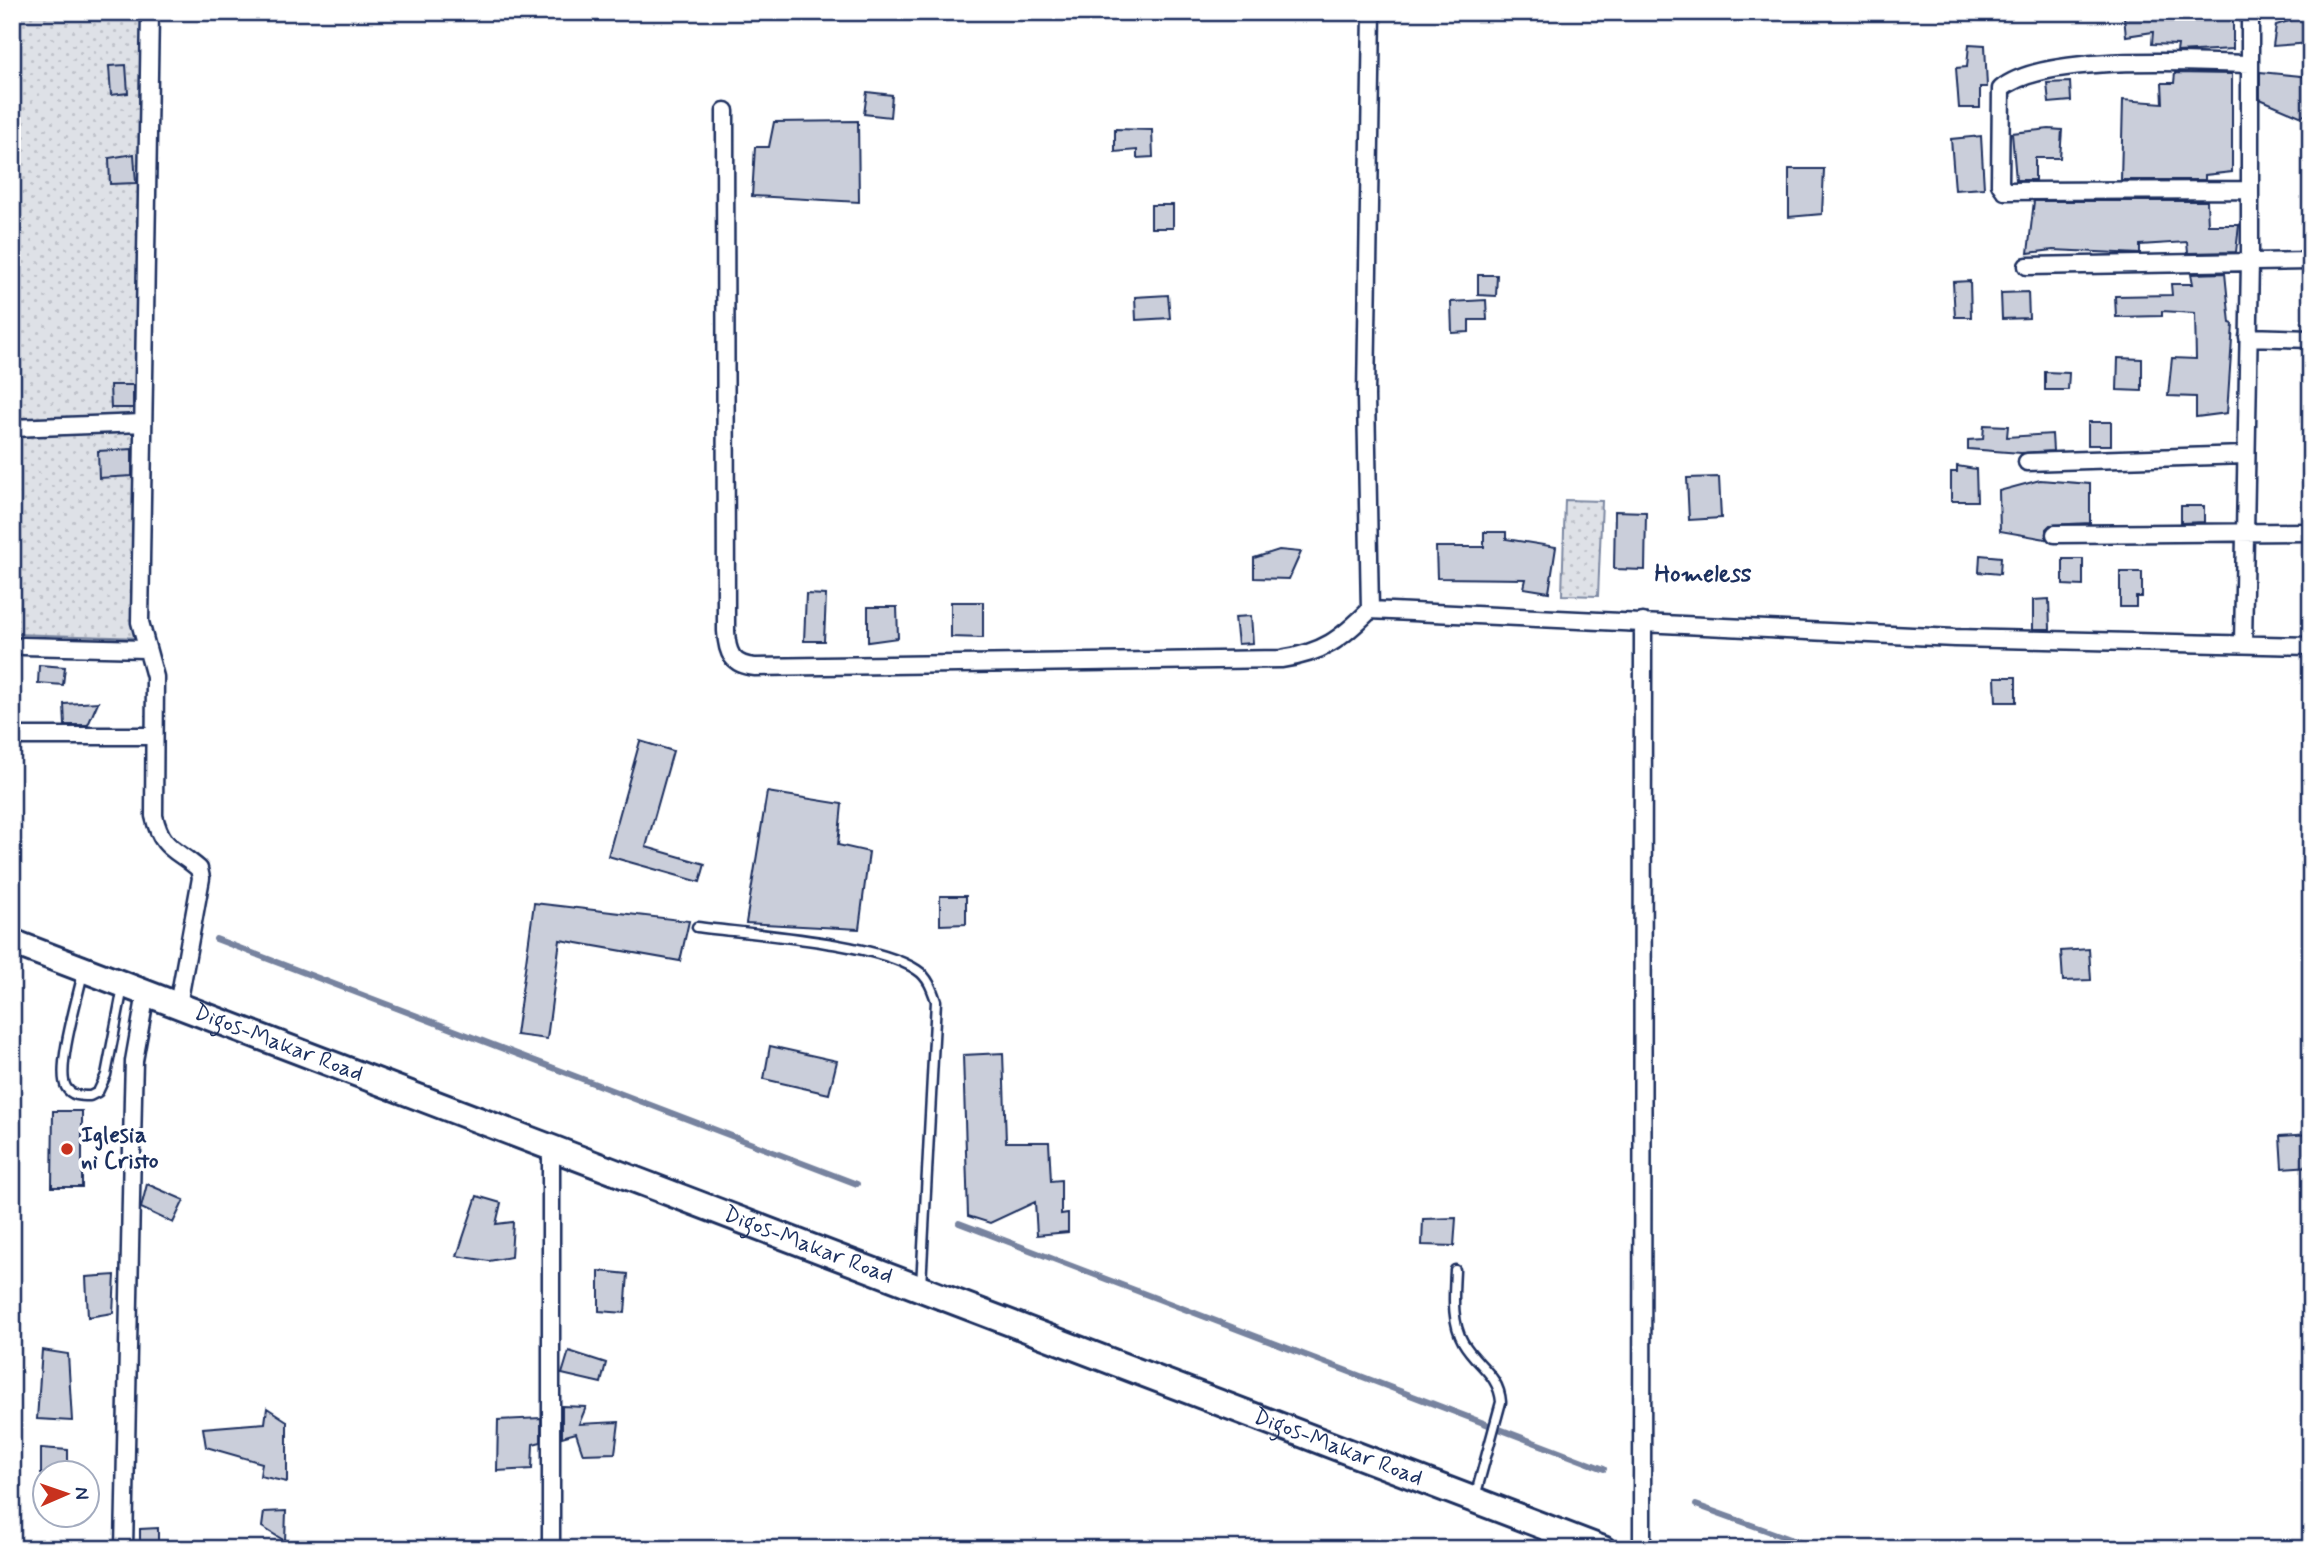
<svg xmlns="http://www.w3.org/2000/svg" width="2323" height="1561" font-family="Mynerve,sans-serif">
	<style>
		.grass { fill: url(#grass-dots); stroke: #7c88a2; stroke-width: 2 }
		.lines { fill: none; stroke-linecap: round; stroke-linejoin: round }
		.stream { stroke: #77839f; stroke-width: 6 }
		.building { fill: #caceda; stroke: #1b2f5e; stroke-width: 2 }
		.service-casing { stroke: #1b2f5e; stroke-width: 13 }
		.minor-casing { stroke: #1b2f5e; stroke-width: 21 }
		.primary-casing { stroke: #1b2f5e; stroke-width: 30 }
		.service { stroke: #fff; stroke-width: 8 }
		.minor { stroke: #fff; stroke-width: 16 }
		.primary { stroke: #fff; stroke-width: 24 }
		.poi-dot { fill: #c8321e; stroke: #fff; stroke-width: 2.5 }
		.labels { text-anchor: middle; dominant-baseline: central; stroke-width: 7; stroke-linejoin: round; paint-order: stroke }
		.street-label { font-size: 23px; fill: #1b2f5e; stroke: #fff }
		.poi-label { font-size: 23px; font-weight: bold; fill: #1b2f5e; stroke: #fff; text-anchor: start }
		.neighbourhood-label { font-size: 24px; font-weight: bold; fill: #1b2f5e; stroke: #fff }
	</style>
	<defs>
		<pattern id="grass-dots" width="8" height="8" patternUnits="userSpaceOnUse" patternTransform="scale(1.75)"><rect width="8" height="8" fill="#dee1e7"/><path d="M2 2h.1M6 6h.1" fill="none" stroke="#bec1c9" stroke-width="1.8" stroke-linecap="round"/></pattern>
	</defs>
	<rect width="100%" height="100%" fill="#fff"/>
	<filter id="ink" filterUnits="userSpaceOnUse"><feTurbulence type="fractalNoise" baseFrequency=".0143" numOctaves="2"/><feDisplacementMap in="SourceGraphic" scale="14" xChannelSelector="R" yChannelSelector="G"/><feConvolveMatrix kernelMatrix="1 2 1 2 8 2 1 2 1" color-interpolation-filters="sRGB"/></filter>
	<g filter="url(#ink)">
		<path class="grass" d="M12 12H144L145 638 12 634Z
			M1565 500 1602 501 1598 596 1562 595Z"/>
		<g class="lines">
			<path class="stream" d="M216 939 857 1184
				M959 1223 1604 1469
				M1696 1505 1818 1549"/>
		</g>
		<path class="building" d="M2147 12 2233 15V49L2177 52 2178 45 2152 44 2153 32 2126 36 2124 17Z
			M2311 14V43L2273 46 2276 25Z
			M1969 44 1985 45 1987 87H1980V108H1959L1956 68 1967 67Z
			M126 65 128 93 111 95 109 66Z
			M2260 72 2311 77V114L2300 116 2260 99Z
			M2175 73 2232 74V172L2205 175V180H2121L2123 100 2163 103 2162 83H2174Z
			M2070 82 2071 101 2049 103 2047 83Z
			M867 92 892 95 890 117 864 114Z
			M858 121 859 202 752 196 755 147H769L774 122Z
			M1115 129 1152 130 1153 157 1137 158V150L1115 152Z
			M2049 129 2062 130 2060 158H2035V180H2016L2012 133Z
			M1981 136 1984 188 1955 190 1951 139Z
			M134 154 136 183 110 184 109 158Z
			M1789 169H1824L1822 214 1789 217Z
			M2034 201H2207L2208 225H2239L2236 252 2188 253 2187 242 2140 245V254L2053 250 2028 253Z
			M1151 205H1173V228H1151Z
			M2225 273 2230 323 2233 324 2227 413 2196 417V397L2168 396 2172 358 2196 359 2195 313 2162 311V316L2116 317 2115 296 2172 295 2171 284H2193L2191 274Z
			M1478 275H1497L1496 296 1478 295Z
			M1970 281 1971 317H1955L1953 282Z
			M2028 292 2029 318 2002 319 2001 293Z
			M1168 295 1170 318 1136 320 1135 297Z
			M1486 300 1487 320H1469V332L1452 333 1451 302Z
			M2118 358 2142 359V391L2117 390Z
			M2045 372 2069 373 2068 390H2045Z
			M110 385H133V408H111Z
			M2088 422H2111V445H2088Z
			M1984 425 2008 426 2007 437 2052 434 2053 451 2021 453 1968 449V440L1983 439Z
			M132 449V476L99 478 98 451Z
			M1957 466 1976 469 1977 501H1951V472H1957Z
			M1719 477 1721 518 1689 520 1687 478Z
			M2040 480 2090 484V523L2050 525 2046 529V539L2000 531 1999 491Z
			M2181 506H2204V522L2181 523Z
			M1615 511 1646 512 1645 570 1614 569Z
			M1484 532H1506V539L1556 547 1549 592 1524 588 1526 579 1437 578 1436 547H1484Z
			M1279 550 1301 552 1289 579 1254 578V558Z
			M1980 555 2001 557 2000 574 1979 572Z
			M2063 559H2083V586L2063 585Z
			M2120 572H2142V597H2136V607H2120Z
			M806 594 826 595 824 641H804Z
			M2049 599 2050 629H2033V600Z
			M951 602H983V638L951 637Z
			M868 607H897L898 638 868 642Z
			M1251 616 1253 643 1238 644 1235 617Z
			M39 665 65 667 63 685 38 683Z
			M1995 677H2016V702H1996Z
			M98 702 88 725H65L64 704Z
			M640 741 673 751 646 847 705 864 700 882 608 856Z
			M767 792 842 804 838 845 869 852 859 929 746 923Z
			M940 896H966V924L940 925Z
			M534 903 689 921 680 961 560 940 547 1039 516 1035Z
			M2089 949 2091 980 2063 981 2061 951Z
			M770 1046 837 1061 829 1094 764 1079Z
			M1003 1053 1006 1142H1049L1051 1181 1061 1180V1214L1068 1213V1232L1037 1235 1035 1202 990 1223 968 1216 963 1055Z
			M53 1111H82V1187H52Z
			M2311 1134V1166L2282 1168 2280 1136Z
			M147 1184 184 1200 173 1223 141 1208Z
			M477 1196 501 1203 496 1224 513 1222 511 1257 489 1261 457 1256Z
			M1456 1218 1454 1246 1422 1245 1423 1219Z
			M599 1271 628 1274 625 1313 599 1311Z
			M115 1275 113 1313 88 1317 86 1277Z
			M42 1350 68 1354 72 1421 37 1419Z
			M569 1351 606 1363 601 1383 562 1374Z
			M562 1406 586 1407 579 1424 619 1422 615 1453 583 1454 576 1433 562 1437Z
			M267 1408 287 1421V1482L260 1476 262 1463 206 1447 203 1428 265 1423Z
			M541 1418V1442L533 1444 532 1469 497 1471 498 1420Z
			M41 1448 68 1450V1474H41Z
			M286 1511 285 1541 262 1527 264 1512Z
			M158 1528V1544L140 1545V1529Z"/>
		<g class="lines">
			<g class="service-casing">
				<path id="service" d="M697 927C751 934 875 942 917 970 928 977 932 989 936 1001L921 1286
					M83 973C78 996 56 1069 66 1087 71 1096 81 1096 90 1096L98 1092 106 1075 123 987
					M1455 1270C1454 1294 1451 1321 1463 1342 1476 1365 1499 1374 1501 1402L1475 1497"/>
			</g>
			<g class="minor-casing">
				<path id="minor" d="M150 12 140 622 155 677 154 816C162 850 175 848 199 869L201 878 178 1005
					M725 111 726 631C727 653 732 665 755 667L1281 659C1323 653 1341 639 1370 610L1366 396 1372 12
					M2249 190 2005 191 2000 184 2001 89C2043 53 2193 63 2250 64
					M2027 266 2311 261
					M2248 337 2311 339
					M12 428 142 423
					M2027 462 2245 455
					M2055 534 2311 532
					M1370 610 1955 638 2311 646
					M2243 644 2250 261V12
					M23 646 145 649
					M12 736H154
					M124 1549 133 1097 134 1061 146 993
					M551 1549V1149
					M1642 1549 1643 622"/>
			</g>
			<g class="primary-casing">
				<g id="primary">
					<path id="s1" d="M12 942 1603 1549"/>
				</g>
			</g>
			<use href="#service" class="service"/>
			<use href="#minor" class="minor"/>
			<use href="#primary" class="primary"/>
		</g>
	</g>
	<circle class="poi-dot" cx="67" cy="1149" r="7"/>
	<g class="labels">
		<g class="street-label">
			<text stroke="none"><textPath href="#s1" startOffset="285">Digos-Makar Road</textPath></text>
			<text stroke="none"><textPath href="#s1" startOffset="852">Digos-Makar Road</textPath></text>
			<text stroke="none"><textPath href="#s1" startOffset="1419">Digos-Makar Road</textPath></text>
		</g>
		<g class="poi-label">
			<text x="81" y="1136">Iglesia<tspan x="81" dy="26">ni Cristo</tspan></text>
		</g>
		<g class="neighbourhood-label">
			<text x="1703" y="574">Homeless</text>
		</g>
	</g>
	<rect width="2323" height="1561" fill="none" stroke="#fff" stroke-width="42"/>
	<rect x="21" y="21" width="2281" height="1519" fill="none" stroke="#1b2f5e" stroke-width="2.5" filter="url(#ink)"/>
	<g transform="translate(66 1494) rotate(88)"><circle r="33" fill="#ffffff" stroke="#a4acbf" stroke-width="2"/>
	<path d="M0-5L12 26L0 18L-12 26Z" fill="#c8321e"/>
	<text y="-10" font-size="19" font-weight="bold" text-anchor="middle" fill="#1b2f5e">N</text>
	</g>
</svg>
